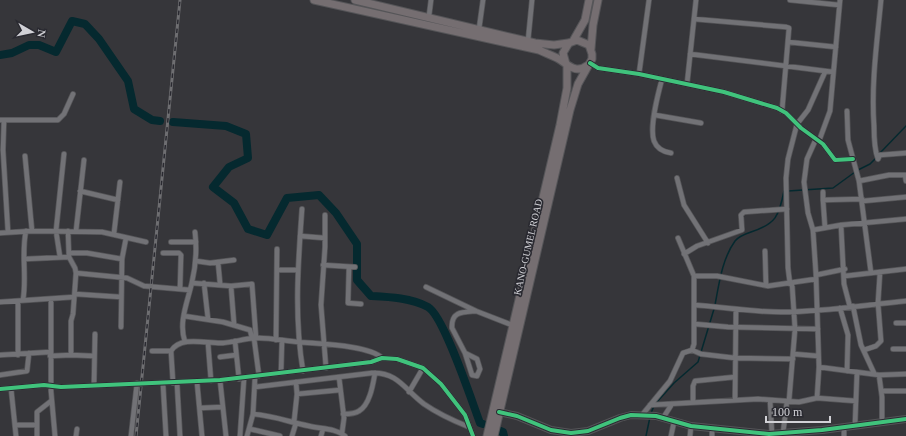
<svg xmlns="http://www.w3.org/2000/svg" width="906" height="436" font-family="'Times New Roman',serif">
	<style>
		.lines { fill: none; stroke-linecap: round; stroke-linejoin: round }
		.stream { stroke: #05292f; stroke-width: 1.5 }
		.river { stroke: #05292f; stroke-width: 8 }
		.minor-casing { stroke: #555558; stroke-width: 6 }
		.tertiary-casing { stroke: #555558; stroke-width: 8 }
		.primary-casing { stroke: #555558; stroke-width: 9 }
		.minor { stroke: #727276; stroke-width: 4.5 }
		.tertiary { stroke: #727276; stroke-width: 5.5 }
		.primary { stroke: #756e71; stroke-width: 7 }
		.rail-casing { stroke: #6e6e71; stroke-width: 3 }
		.rail { stroke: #2a2a31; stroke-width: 1.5; stroke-dasharray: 4.5; stroke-linecap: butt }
		.cycleway-casing { stroke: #2a2a31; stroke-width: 6 }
		.cycleway { stroke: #40c37c; stroke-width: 4 }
		.labels { text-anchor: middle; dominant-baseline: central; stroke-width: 3.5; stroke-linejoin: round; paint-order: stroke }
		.street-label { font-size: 10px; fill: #d1d1d6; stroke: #2a2a31 }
	</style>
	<rect width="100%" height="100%" fill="#36363a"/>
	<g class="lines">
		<path class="stream" d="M880 153 906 126
			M858 170 870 164 876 158
			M788 191 833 188 855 172
			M715 305C719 284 722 259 735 241 739 236 745 234 751 232 776 224 779 216 784 191
			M656 403 674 383 698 362 714 309
			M651 413 654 406
			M646 436 650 417"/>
		<path class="river" d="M0 55 12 53 29 45H39L56 52 72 21 85 24 99 39 128 81 134 109 152 120 160 121
			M173 122 226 126 246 134 248 158 229 167 213 187 234 203 248 229 267 235 287 198 319 195 336 213 357 244V280L371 296C390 297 411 298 428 307 444 316 472 402 480 423L483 424
			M498 430 503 432 504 436"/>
		<g class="minor-casing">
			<path id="minor" d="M790 0 839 5
				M429 16 431 0
				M694 19 786 27 789 28 782 111
				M479 29 483 0
				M528 41 532 0
				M788 42 836 47
				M690 54 833 72
				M590 63 598 68 639 74 724 92 777 108 786 113 801 128 823 144 835 160 853 159
				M639 74 649 0
				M662 79C658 94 649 127 654 141 657 149 664 152 671 153
				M687 84 696 0
				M847 111 848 140 859 181 871 273
				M655 115 701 123
				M0 120H58L64 114 73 94
				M4 120 3 150 8 232
				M816 139 807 159 804 182 808 213 813 230 816 275 819 367 817 398
				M819 141 830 111 840 0
				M25 156 32 231
				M878 159C874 149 874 137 874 126 871 84 877 42 881 0
				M878 159 880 155 906 153
				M905 175 906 181
				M677 178 684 205 708 243
				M859 181 889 175H906
				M80 191 118 200
				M823 192V200
				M863 201 906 197
				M302 209C298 264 294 317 303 371
				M325 215V247L321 305 326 368
				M841 225 844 284 850 307
				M825 228 823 200 862 199
				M813 230 841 225 906 219
				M68 231 69 257 75 268 76 273 73 314 71 321V355
				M76 231 84 160
				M0 233 32 231 102 232 146 242
				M114 233 120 182
				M300 236 325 238
				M678 238 694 276V344L692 350
				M171 242H196
				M765 251 766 285
				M69 253H87L122 259
				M163 253H179L181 255 180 289
				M684 254 697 246 742 230 741 215 744 212 787 209
				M60 257 56 231 64 154
				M25 259 69 257
				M196 261 210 263 234 260
				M218 262 220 283
				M323 265 355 267
				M349 267 348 303 361 304
				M277 270H298
				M76 273 127 278 144 286 190 290
				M816 275 845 269
				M694 276H717L768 286 816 279
				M845 276 906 269
				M192 283 231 286 252 284 256 338
				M204 283 208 319
				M790 284 788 268 786 178 788 159 797 124 808 110 825 72
				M231 286 234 324
				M426 287 476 311 512 325
				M75 294 121 297
				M51 299V391L55 436
				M23 300C27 277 21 252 26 231
				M0 302 74 297
				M695 305C723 307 752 312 781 312 823 312 864 305 906 301
				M853 306 861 345 874 373
				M840 308 848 335 847 371
				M184 316 223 322 250 330 252 338
				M896 323H906
				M695 324 728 327 818 329
				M121 327 122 259 126 238
				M254 338 259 376
				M276 340 277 249
				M235 341 239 379
				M185 342C178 322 188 301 192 282 196 265 197 249 195 232
				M208 343 211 381
				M893 349H906
				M864 350 876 346 881 341 878 303 880 272
				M152 351H171
				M465 353 477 359 480 369 477 376 472 375 465 353 452 328C451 311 463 312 476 311
				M794 354 818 356
				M0 355 50 352
				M18 355V301
				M50 356 71 355 94 356
				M220 357 236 355
				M819 367 879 375 906 374
				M281 373 282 340
				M0 375 27 371 29 353
				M879 375 882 397V422
				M339 377 344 418 342 433
				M220 380 226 436
				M197 382 202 436
				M173 383 171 351C181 335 207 344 223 343 235 342 247 338 259 338 272 338 285 341 299 342 318 344 369 345 382 358
				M177 383 180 436
				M94 384 95 334
				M163 384 166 436
				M255 387 372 373C398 372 405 390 424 404 437 413 454 421 469 427
				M11 388 16 436
				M0 389 44 385 61 387 220 380 371 362 382 358 397 359 423 368 441 384 465 415 473 436
				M882 391H906
				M409 392 423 368
				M297 394 340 390
				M735 400 736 309
				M770 400 772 434
				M789 401 795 329 792 283
				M693 402V386L695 381 735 377
				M650 405 758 399 799 402 817 398 856 401
				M200 408 222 407
				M253 414C274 416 289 422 309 426 321 429 335 428 345 436
				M343 414C348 414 355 414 359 411 370 405 373 384 375 373
				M642 415 670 381 683 353 692 350 701 354 735 358 793 359
				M663 418 672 404
				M294 422 297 394 296 382
				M15 425H37
				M855 425 857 373
				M844 427V436
				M250 429 280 436
				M783 433 787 401
				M37 436V412L51 401
				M76 436 77 429
				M131 436 137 383
				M240 436 244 378
				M247 436 253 414 255 377
				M292 436 296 423
				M321 436 323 429
				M671 436 674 422
				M690 436 691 426
				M712 436V428"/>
		</g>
		<g class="tertiary-casing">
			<path id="tertiary" d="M499 412 517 416 551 430 571 433 588 431 620 418 631 415 656 416 691 426 769 434 822 430 906 419"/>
		</g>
		<g class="primary-casing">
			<path id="primary" d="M314 0 539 50C545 53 551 55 557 58 568 64 575 75 588 65
				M355 0 535 43 554 45 568 43
				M573 41 585 20 589 0
				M591 49 593 25 598 0
				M487 436 560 125 567 88V65
				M494 436 570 110 578 84 592 59V54L589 45 577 40 569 43 563 53 566 64"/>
		</g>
		<use href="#minor" class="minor"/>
		<use href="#tertiary" class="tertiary"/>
		<use href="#primary" class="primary"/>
		<g class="rail-casing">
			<path id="rail" d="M136 436 180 0"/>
		</g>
		<use href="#rail" class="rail"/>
		<g class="cycleway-casing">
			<path id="cycleway" d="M590 63 598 68 639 74 724 92 777 108 786 113 801 128 823 144 835 160 853 159
				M0 389 44 385 61 387 220 380 371 362 382 358 397 359 423 368 441 384 465 415 473 436
				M499 412 517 416 551 430 571 433 588 431 620 418 631 415 656 416 691 426 769 434 822 430 906 419"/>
		</g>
		<use href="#cycleway" class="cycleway"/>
	</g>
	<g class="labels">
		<g class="street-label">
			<text transform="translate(528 247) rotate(-77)">KANO-GUMEL ROAD</text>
		</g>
	</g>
	<g transform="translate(32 32) rotate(99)" stroke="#2a2a31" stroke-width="3" paint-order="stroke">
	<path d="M0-3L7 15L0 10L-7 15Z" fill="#d1d1d6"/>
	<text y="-6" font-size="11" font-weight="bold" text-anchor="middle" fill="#d1d1d6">N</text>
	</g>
	<path d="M766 416v6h64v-6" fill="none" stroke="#d1d1d6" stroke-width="2"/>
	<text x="772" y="416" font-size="12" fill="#d1d1d6" stroke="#2a2a31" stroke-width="3" paint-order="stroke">100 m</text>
</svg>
